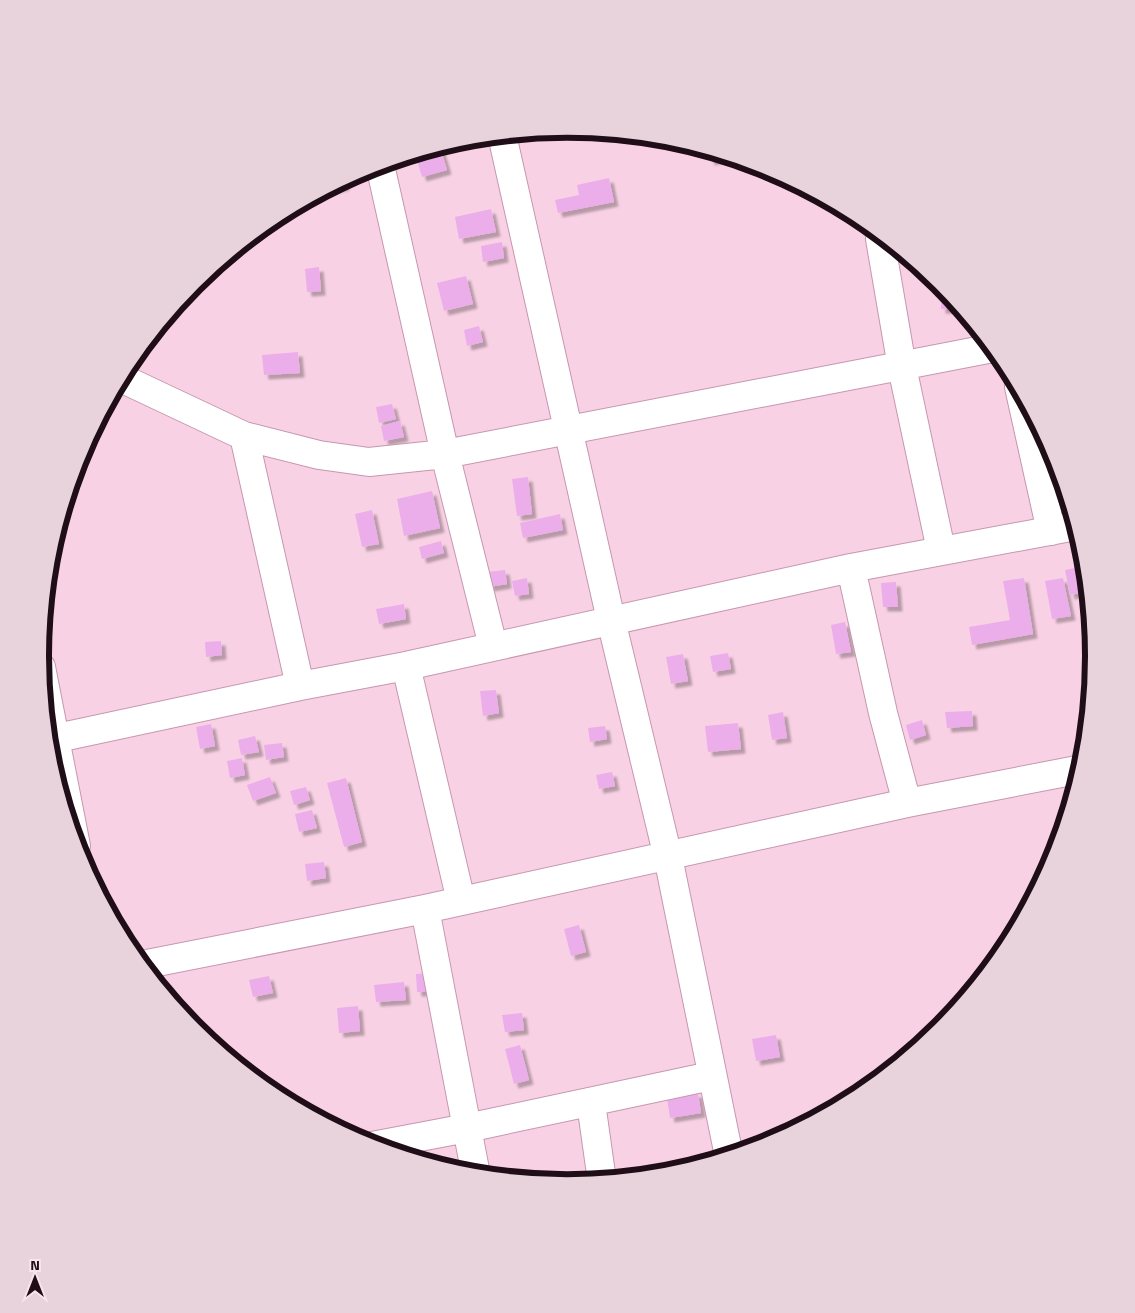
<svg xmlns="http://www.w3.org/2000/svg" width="1135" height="1313" font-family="'Titillium Web',sans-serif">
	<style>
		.building { fill: #ecaeea; filter: url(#shadow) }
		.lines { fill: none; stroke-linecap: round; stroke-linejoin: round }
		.minor-casing { stroke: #c697af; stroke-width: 30 }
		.minor { stroke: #fff; stroke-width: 28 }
		.rim { fill: none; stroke: #1f0e17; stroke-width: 6 }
	</style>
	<defs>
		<filter id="shadow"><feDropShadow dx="4.5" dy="4.5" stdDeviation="1" flood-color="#0004"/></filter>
	</defs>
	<rect width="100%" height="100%" fill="#f9d1e4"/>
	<path class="building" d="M440 147 447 170 422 177 415 154Z
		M709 151 722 155 723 158 710 161Z
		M609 178 614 202 558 213 555 200 579 195 577 185Z
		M344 181 345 186 328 190Z
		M491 209 496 232 459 239 455 217Z
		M502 242 504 258 483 262 481 246Z
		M319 267 321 291 307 292 305 269Z
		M466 276 473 304 444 311 437 283Z
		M942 285 956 303V309H941Z
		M479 326 483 342 467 346 464 330Z
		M298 352 300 373 264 375 262 355Z
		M392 404 396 419 379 423 376 407Z
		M400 421 404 437 384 441 381 426Z
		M528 477 532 514 517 516 512 479Z
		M432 491 440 528 404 536 397 499Z
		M372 510 379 544 362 547 355 514Z
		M560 514 563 530 523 538 520 523Z
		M441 541 444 553 422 559 419 547Z
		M1081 567 1086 592 1070 595 1065 570Z
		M505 570 507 584 489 587 487 572Z
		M527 578 529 594 515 596 512 581Z
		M1024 578 1033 634 972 645 969 627 1010 620 1003 581Z
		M1063 578 1071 616 1052 619 1045 581Z
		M896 582 898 607H883L881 583Z
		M404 604 406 619 379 624 376 609Z
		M845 622 851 652 836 654 831 625Z
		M221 641 222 655 206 657 205 642Z
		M728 653 731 669 713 672 710 656Z
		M683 654 688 681 671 684 666 657Z
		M496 690 499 713 483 716 480 691Z
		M972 711 973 726 947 728 945 712Z
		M783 712 787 738 772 740 768 715Z
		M922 720 926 735 910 740 906 725Z
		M738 723 741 749 708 752 705 726Z
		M211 724 215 746 200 749 196 727Z
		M605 726 607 739 590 742 588 728Z
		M255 736 259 752 241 755 238 740Z
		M282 743 284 757 266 760 264 745Z
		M242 758 245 775 230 778 227 761Z
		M612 772 615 786 599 789 596 775Z
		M270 777 276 793 253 801 247 785Z
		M346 778 362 842 344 847 327 783Z
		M306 787 310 800 294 805 290 791Z
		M312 810 317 828 299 832 295 814Z
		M324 862 326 878 307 881 305 864Z
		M579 925 586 952 571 956 564 929Z
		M430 973 432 991 417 992 416 974Z
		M269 976 273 993 253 997 249 980Z
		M404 982 406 1000 376 1002 374 985Z
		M358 1006 360 1031 339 1033 337 1008Z
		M522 1013 524 1030 505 1032 502 1015Z
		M776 1035 780 1057 756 1061 752 1039Z
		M520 1045 529 1080 514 1084 505 1049Z
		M698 1093 701 1113 670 1118 667 1098Z
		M303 1101 305 1112 290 1103Z"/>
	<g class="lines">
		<g class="minor-casing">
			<path id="minor" d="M502 135 611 620 668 857 729 1156
				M380 165 445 454 493 646
				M881 235 880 239 902 367 941 550
				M121 378 244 436 300 686
				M1019 387 1051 531
				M244 436 319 455 369 462 445 454 993 348
				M851 568 883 713 907 803
				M406 666 461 901
				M41 667 76 846
				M48 740 300 686 406 666 851 568 1076 526
				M425 909 476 1175
				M142 965 425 909 907 803 1082 769
				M591 1103 602 1181
				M372 1146 467 1128 711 1076"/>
		</g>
		<use href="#minor" class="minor"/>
	</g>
	<path d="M0 0H1135V1313H0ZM49 656a518 518 0 1 1 1036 0a518 518 0 1 1-1036 0Z" fill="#e8d3dd" fill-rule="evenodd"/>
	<path class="rim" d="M49 656a518 518 0 1 1 1036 0a518 518 0 1 1-1036 0Z"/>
	<g transform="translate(35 1278)" stroke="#f9e4ee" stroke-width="4" paint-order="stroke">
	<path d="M0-4L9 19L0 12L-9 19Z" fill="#1f0e17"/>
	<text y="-8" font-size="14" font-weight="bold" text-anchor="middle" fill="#1f0e17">N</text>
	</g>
</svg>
